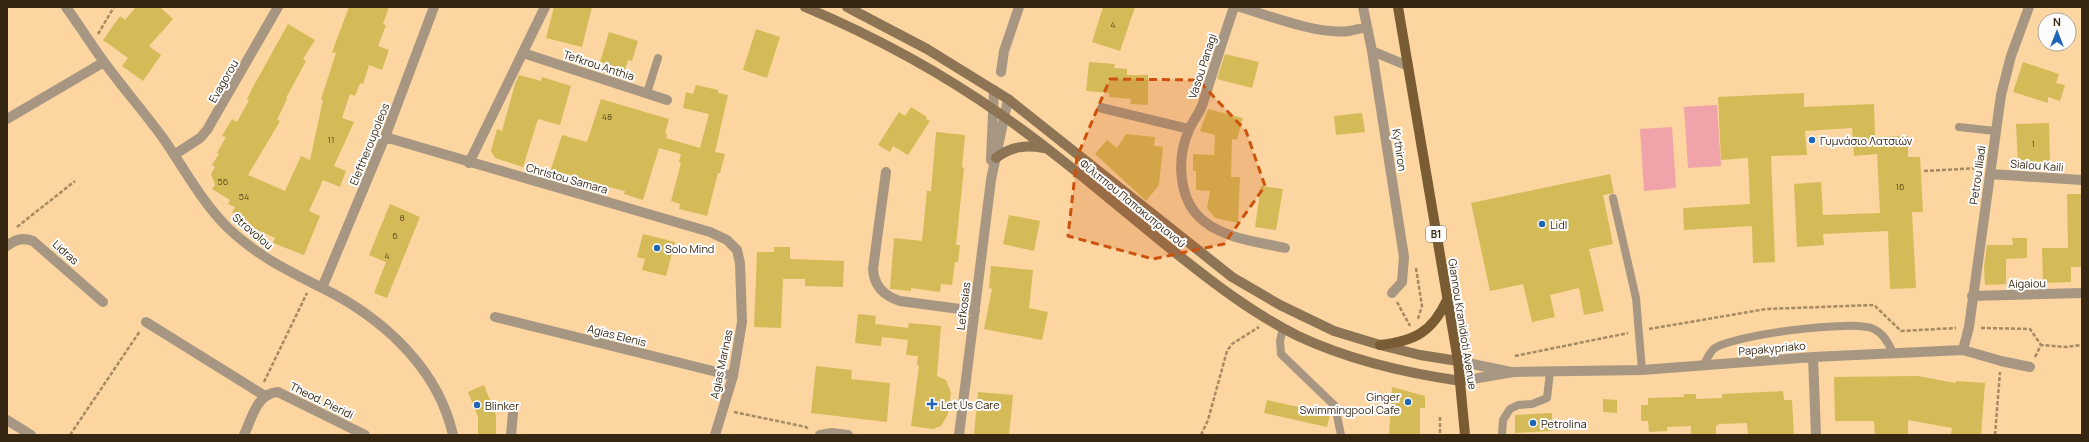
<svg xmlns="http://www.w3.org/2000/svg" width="2089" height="442" font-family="Manrope,sans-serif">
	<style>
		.green { fill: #f0a3a8 }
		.building { fill: #d5bb57 }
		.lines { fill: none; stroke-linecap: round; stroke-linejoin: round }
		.path { stroke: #a68a63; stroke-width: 2.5; stroke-dasharray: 4 2; stroke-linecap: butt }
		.service { stroke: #a79681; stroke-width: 8 }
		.minor { stroke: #a79681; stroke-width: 10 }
		.secondary { stroke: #8c7454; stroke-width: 10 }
		.primary { stroke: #795c33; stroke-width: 10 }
		.marked { fill: #cd520d; fill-opacity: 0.2; stroke: #cd520d; stroke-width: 3; stroke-dasharray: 8 5; stroke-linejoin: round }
		.poi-dot { fill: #1e65b5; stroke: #fdfdfd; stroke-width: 1.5 }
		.labels { text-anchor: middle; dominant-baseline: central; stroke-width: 4; stroke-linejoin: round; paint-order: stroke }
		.number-label { font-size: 9px; fill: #5e4c23 }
		.shield { fill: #fdfdfd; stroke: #726758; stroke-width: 1 }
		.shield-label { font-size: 10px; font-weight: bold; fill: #362712 }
		.street-label { font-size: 11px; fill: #362712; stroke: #fdfdfd }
		.poi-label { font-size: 11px; fill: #362712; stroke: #fdfdfd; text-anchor: start }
	</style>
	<rect width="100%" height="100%" fill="#fcd5a0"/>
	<path class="green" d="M1717 105 1721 166 1688 168 1684 107Z
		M1672 127 1676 188 1644 191 1640 129Z"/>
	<path class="building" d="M136 7H160L173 19 149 46 161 55 143 81 122 66 128 58 103 40 120 16 125 20Z
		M349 7H389L383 24 386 25 378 46 389 50 382 70 369 65 363 84 360 83 355 96 350 94 342 118 354 122 334 166 346 171 340 187 323 180 309 211 320 216 304 255 273 243 275 238 247 225 249 221 232 212 235 207 228 204 230 200 212 189 215 185 211 174 215 167 212 165 219 154 217 153 226 137 222 136 232 119 237 122 249 100 247 99 253 87 288 24 315 40 303 59 306 61 286 98 287 99 277 120 280 121 248 175 285 191 301 156 310 160 323 100 321 99 336 53 332 52Z
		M554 7H592L582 47 546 38Z
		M1103 7H1135L1120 51 1092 42Z
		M756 29 780 37 767 78 743 70Z
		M609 32 638 41 632 61 628 60 625 70 600 62Z
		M1225 54 1259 62 1252 88 1217 79Z
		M1089 62 1115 64 1114 68 1127 69V75H1148V105L1130 104 1131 99 1109 97V93L1086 91Z
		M2023 62 2059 74 2056 83 2065 85 2060 101 2048 97V103L2013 92Z
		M519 75 541 81 542 77 571 86 560 125 538 119 523 167 495 158 491 151 497 129 502 131 515 84Z
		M696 85 718 90V93L728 95 715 152 725 154 720 173H718L707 216 679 209 680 204 671 201 681 163 679 162 681 154 659 148 643 200 624 194 625 191 550 172 562 135 587 142 601 99 669 119 665 133 667 134 666 138 700 148 709 114 683 108 686 92 693 94Z
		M1804 93V107L1874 104 1875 137 1908 136V157H1920L1923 212H1912L1916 288 1890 289 1888 231 1823 234 1824 245 1797 247 1794 184 1821 182 1823 215 1880 213 1877 154 1854 156 1852 128 1805 131 1807 155 1771 156 1775 262 1753 263 1752 226 1684 230 1683 208 1750 204 1748 158 1721 160 1718 97Z
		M911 107 927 117 926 119 930 121 908 155 893 146 890 152 878 145 899 112 905 116Z
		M1208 109 1243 118 1237 140 1232 139 1231 177H1240L1238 223 1215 218 1207 208 1210 191 1196 190V171H1193V154L1214 155 1215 135 1200 131Z
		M1362 113 1365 132 1336 135 1334 116Z
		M2049 123 2050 162 2018 163 2016 124Z
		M936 132 965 135 962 167 964 168 956 245H960L958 262H955L952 285 941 284 940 292 911 288V291L890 289 894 238 922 241 927 191H931Z
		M1126 134 1155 137 1154 146 1163 147 1159 185 1146 201 1095 154 1107 140 1117 148Z
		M1610 174 1614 193 1603 195 1613 244 1589 249 1604 311 1584 315 1579 288 1550 295 1555 317 1532 322 1523 284 1490 291 1471 203Z
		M1261 186 1283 189 1276 230 1255 227Z
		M2067 194H2082V267H2071V282L2043 283 2042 248H2068Z
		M390 204 420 217 387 298 374 293 386 262 369 255Z
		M1009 215 1040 221 1034 251 1003 244Z
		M643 234 675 242 666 276 642 270 645 259 637 257Z
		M2012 238H2027V258L2006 259V284L1985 285 1984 266 1987 245H2013Z
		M774 247H790V259L844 261 843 287 805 286V279H783L781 328 754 327 757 252H774Z
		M991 266 1033 270 1029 308 1048 312 1042 340 984 329 992 289 989 288Z
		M858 314 876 316 875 324 908 328 909 323 941 326 937 376 946 380 951 393 948 414 941 426 933 429 911 426 919 366 917 365 918 356 906 355 908 340 882 337 881 346 855 343Z
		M816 366 852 370 851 379 890 383 887 422 811 413Z
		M1918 376 1955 383 1956 381 1985 383 1981 435H1951L1952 428 1908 420V435H1875L1874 421H1835L1834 377Z
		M484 385 496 415V435H478V417L468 392Z
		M1392 387 1425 396V408H1420V435H1389Z
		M1783 391 1784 400H1792L1794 435H1748L1747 423 1719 424 1716 426V435H1691V426L1667 427V431L1649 432 1648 421H1641V405H1648V398L1684 397V394H1696V399L1722 398V394Z
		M978 392 1013 395 1009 435H974Z
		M1603 399 1617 400V413L1603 412Z
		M1267 400 1330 414 1327 427 1264 413Z
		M1552 413V431L1515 433V415Z"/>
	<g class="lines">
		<path class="path" d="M98 34 114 7
			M1924 171 1980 168
			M17 227 75 181
			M1416 268 1422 306 1418 319
			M1397 302 1410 326
			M1981 328 2030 329 2041 345
			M1649 329 1766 309 1874 305 1901 331 1956 328
			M1515 356 1628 333
			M2035 357 2041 345 2066 347 2082 345
			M264 382 307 293
			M734 412 806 427 809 430
			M1440 417V435
			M70 435 140 331
			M1201 435 1208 420 1227 351 1232 344 1259 327
			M1995 435 2000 372"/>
		<path class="service" d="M647 93 658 58
			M1959 127 1995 131
			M1613 198 1636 298 1642 370
			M1283 328 1280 341 1281 354 1335 406 1341 435
			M1703 366C1706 361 1710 351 1715 348 1735 335 1853 319 1874 329 1884 334 1889 344 1893 353
			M1502 435 1503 420 1510 409 1518 405 1532 404 1547 398 1550 372"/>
		<path class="minor" d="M66 7C79 25 91 44 104 62 123 88 144 112 163 138 184 168 201 201 227 227 260 259 294 273 334 294 389 324 439 372 453 435
			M1234 7C1223 39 1213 71 1203 103 1200 113 1193 120 1189 130 1176 159 1178 202 1205 222 1227 239 1259 242 1285 248
			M1240 7C1270 16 1318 35 1349 31 1355 30 1361 28 1367 27
			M1363 7 1372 51 1404 257 1402 282 1392 293
			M1372 51 1408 66
			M523 53 667 100
			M1001 72 1004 51 1019 7
			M1102 108 1189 129
			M7 119 104 62
			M385 137 710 232 727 240 737 250 740 263 742 322 733 376 715 435
			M174 155 200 138 207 130 278 7
			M991 160 994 90
			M469 163 545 7
			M886 172 873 269C874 286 884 296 900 301L975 311
			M1990 174 2082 180
			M7 246C15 239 23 237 33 241L103 302
			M322 288 385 137 434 7
			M1972 296 2082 293
			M495 317 733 376
			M146 322 265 396
			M1963 350 1969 327 2001 95 2011 56 2029 7
			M1813 357 1816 435
			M1458 361 1511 372
			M1461 381 1513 372 1642 370 1813 357 1963 350 2001 361 2030 367
			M7 420 31 435
			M244 435C252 418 257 393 278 392L365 435
			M511 435 513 413
			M820 435 832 433 848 435
			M959 435 991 180 1008 99"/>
		<path class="secondary" d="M805 7C874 36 942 73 1003 116 1062 157 1116 205 1172 250 1212 282 1252 313 1298 336 1349 360 1405 373 1461 381
			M847 7 927 49 1008 99 1232 277 1280 305 1334 331 1380 345 1420 355 1458 361
			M996 158C1011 146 1026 145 1044 148"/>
		<path class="primary" d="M1398 7 1458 361 1465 435
			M1380 345C1415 341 1432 332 1447 300"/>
	</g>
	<path class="marked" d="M1110 79 1198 80 1246 131 1265 186 1224 244 1153 259 1068 236 1077 157Z"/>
	<g class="poi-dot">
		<circle cx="1812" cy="140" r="4"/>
		<circle cx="1542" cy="224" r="4"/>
		<circle cx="657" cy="248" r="4"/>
		<circle cx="1408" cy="402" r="4"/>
		<path d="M930 398h4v4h4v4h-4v4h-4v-4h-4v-4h4z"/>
		<circle cx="477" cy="405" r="4"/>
		<circle cx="1533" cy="423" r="4"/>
	</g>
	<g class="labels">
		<g class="number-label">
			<text x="1113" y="24">4</text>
			<text x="607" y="116">48</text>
			<text x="331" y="139">11</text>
			<text x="2033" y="143">1</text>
			<text x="223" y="181">56</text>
			<text x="1900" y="186">16</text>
			<text x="244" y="196">54</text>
			<text x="402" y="217">8</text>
			<text x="395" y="235">6</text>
			<text x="387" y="255">4</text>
		</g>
		<rect class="shield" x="1426" y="226" width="20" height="16" rx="3"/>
		<g class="shield-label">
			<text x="1436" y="234">B1</text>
		</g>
		<g class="street-label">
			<text transform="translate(599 65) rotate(18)">Tefkrou Anthia</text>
			<text transform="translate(1202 66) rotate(-72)">Vasou Panagi</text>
			<text transform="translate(223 81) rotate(-60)">Evagorou</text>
			<text transform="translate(369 144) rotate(-68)">Eleftheroupoleos</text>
			<text transform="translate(1400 150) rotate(81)">Kythiron</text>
			<text transform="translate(2037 165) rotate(4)">Sialou Kaili</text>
			<text transform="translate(1977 175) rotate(-82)">Petrou Iliadi</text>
			<text transform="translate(567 178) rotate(16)">Christou Samara</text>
			<text transform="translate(1133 203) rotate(39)">Φίλιππου Παπακυπριανού</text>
			<text transform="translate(253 231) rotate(40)">Strovolou</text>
			<text transform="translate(66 252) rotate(42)">Lidras</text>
			<text transform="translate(2027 283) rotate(-1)">Aigaiou</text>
			<text transform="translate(963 306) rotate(-83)">Lefkosias</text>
			<text transform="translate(1463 324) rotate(81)">Giannou Kranidioti Avenue</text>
			<text transform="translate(617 335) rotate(14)">Agias Elenis</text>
			<text transform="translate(1772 348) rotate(-5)">Papakypriako</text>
			<text transform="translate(721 364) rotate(-78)">Agias Marinas</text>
			<text transform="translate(322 400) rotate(26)">Theod. Pieridi</text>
		</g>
		<g class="poi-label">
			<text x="1820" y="140">Γυμνάσιο Λατσιών</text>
			<text x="1550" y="224">Lidl</text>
			<text x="665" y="248">Solo Mind</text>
			<text x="1400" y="396" text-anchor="end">Ginger<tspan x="1400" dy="13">Swimmingpool Cafe</tspan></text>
			<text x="941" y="404">Let Us Care</text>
			<text x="485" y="405">Blinker</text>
			<text x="1541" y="423">Petrolina</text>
		</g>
	</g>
	<rect width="2089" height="442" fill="none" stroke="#362712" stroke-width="16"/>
	<g transform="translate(2057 32)"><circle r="19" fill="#fdfdfd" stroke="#ada79f"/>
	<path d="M0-3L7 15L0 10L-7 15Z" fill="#1e65b5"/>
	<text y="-6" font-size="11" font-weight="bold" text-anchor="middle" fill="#362712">N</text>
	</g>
</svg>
